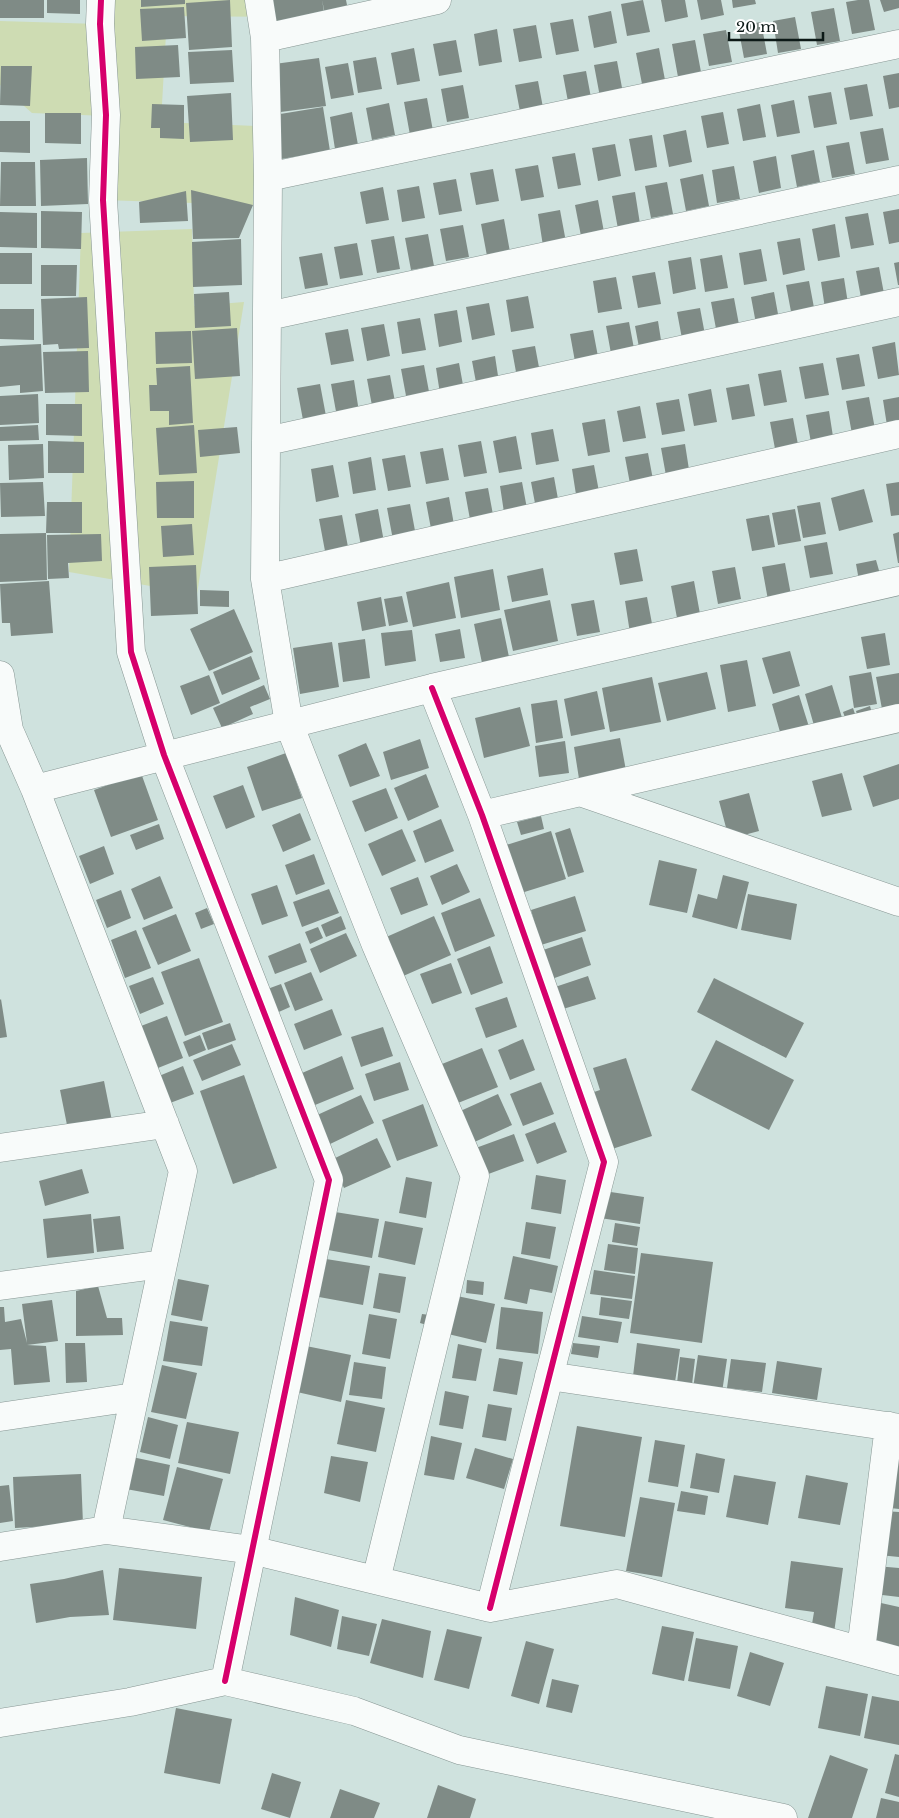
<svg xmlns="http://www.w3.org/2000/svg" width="899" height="1818" font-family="'Libre Baskerville',serif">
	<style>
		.green { fill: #cedcb3 }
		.building { fill: #7f8b86 }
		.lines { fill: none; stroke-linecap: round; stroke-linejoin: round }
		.street-casing { stroke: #879693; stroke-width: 29 }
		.street { stroke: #f8fbfa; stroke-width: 28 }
		.cycleway-casing { stroke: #fff; stroke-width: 9 }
		.cycleway { stroke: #d6006c; stroke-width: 6 }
	</style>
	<rect width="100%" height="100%" fill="#cfe2de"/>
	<path class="green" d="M101 0H284L283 17 167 16 161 122 256 126 253 205 103 200 106 116 32 113 0 85V21L99 24Z
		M192 229 194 306 244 302 197 594 69 572 81 233Z"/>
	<path class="building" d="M0 0H44V18H0Z
		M47 0H80V14L47 13Z
		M141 0H185V4L141 7Z
		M230 0 232 47 189 50 186 3Z
		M266 0H322L326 23H270Z
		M322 0H346L348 10 325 14Z
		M643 0 650 32 627 36 621 4Z
		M661 0H685L688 17 665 22Z
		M697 0H721L724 15 701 20Z
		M732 0H755L756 4 733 8Z
		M858 0H869L875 30 852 34 846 2Z
		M880 0H899V8L884 12Z
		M184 7 186 38 142 41 140 9Z
		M834 8 840 41 817 45 811 12Z
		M611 11 617 43 594 48 588 16Z
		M795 17 801 49 778 53 773 21Z
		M573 19 579 51 556 55 550 23Z
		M761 22 767 54 744 58 738 26Z
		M536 25 542 58 519 62 513 29Z
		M497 29 502 62 479 66 474 34Z
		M726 30 732 62 709 66 703 34Z
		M456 40 462 72 439 76 433 44Z
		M695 40 701 72 678 77 672 44Z
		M178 45 180 77 136 79 135 47Z
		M414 48 420 81 397 85 391 53Z
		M659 48 665 80 642 84 636 53Z
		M232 50 234 82 190 84 188 52Z
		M376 57 382 89 358 93 353 61Z
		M319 58 326 106 273 113 267 65Z
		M617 61 623 93 600 97 594 65Z
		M348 63 354 95 331 99 325 67Z
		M1 66H32L30 106 0 105Z
		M586 71 592 103 569 107 563 75Z
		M899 73V107L889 109 883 76Z
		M538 81 544 113 521 117 515 85Z
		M867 84 873 116 850 120 844 88Z
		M463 85 469 118 447 122 441 89Z
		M831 92 837 124 814 128 808 96Z
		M231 93 233 140 190 142 187 96Z
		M427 98 433 131 410 135 404 102Z
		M794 100 800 133 777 137 771 105Z
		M389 103 395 135 372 140 366 108Z
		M152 104 184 105V139L160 138V128H151Z
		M760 104 766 137 743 141 737 109Z
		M323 107 330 151 275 160 268 116Z
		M352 112 358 145 335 149 330 117Z
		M723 112 729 144 707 148 701 116Z
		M45 113H81V144L45 143Z
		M0 121H30V153L0 152Z
		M883 128 889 160 866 164 860 132Z
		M686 130 692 162 669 167 663 135Z
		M652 135 657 167 635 171 629 139Z
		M849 142 855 174 832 178 826 146Z
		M615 144 621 176 598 181 592 148Z
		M814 150 820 182 797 187 791 155Z
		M575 153 581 185 558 189 552 157Z
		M776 156 781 188 759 193 753 161Z
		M87 158 88 204 41 206 40 160Z
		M1 162H35L36 206H0Z
		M538 165 544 197 521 201 515 169Z
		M734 166 740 199 717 203 712 170Z
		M493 169 499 201 476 205 470 173Z
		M703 174 709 206 686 211 680 179Z
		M456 179 462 211 439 215 433 183Z
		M667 182 673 214 651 218 645 186Z
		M419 186 425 218 402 222 397 190Z
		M383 187 389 220 366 224 360 192Z
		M191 190 253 205 239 238 193 239Z
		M186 191 188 221 140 223 139 202Z
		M635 192 640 224 618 229 612 196Z
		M598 200 604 232 581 236 575 205Z
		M899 209V242L889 244 883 212Z
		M560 210 566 242 543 246 538 214Z
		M41 211 82 212 81 249 41 248Z
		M0 212 37 213V248L0 247Z
		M868 213 874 245 851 249 845 217Z
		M504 219 510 252 487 256 481 224Z
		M835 224 840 257 818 261 812 229Z
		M463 225 469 257 446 261 440 229Z
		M428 234 434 266 411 270 405 238Z
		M394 236 400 269 377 273 371 240Z
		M800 238 805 270 783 275 777 242Z
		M241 239 242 285 193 287 192 242Z
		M357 243 363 275 340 279 334 247Z
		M761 249 767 281 744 285 739 253Z
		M0 253H32V284H0Z
		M322 253 328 285 305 289 299 257Z
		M722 255 728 288 705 292 700 259Z
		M691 257 696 289 673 294 668 261Z
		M899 262V285H898L894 263Z
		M41 265H77L76 296H41Z
		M879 267 885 299 862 303 856 271Z
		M655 272 661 304 638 308 632 276Z
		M616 277 622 309 598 313 593 281Z
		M844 278 849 310 826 315 821 282Z
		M809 281 815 313 792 317 786 285Z
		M229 292 231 326 195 328 194 294Z
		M774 292 780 325 757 329 751 297Z
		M528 296 534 328 511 332 506 300Z
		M87 297 89 348 59 349 58 344 43 345 41 299Z
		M734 298 740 330 717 334 711 302Z
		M489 303 495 335 472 340 466 307Z
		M700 308 706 340 683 344 677 312Z
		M0 309H34V340L0 339Z
		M457 310 462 342 439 347 434 314Z
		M420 318 426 350 402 354 397 322Z
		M658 321 663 353 641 358 635 326Z
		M629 322 635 354 612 359 606 326Z
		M384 324 390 356 367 361 361 328Z
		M237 328 240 376 195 379 192 331Z
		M348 329 354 361 331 365 325 333Z
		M593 330 599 362 576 367 570 334Z
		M191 331 192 363 156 364 155 332Z
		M895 342 899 375 878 379 872 347Z
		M41 344 43 391 20 393V385L0 387V346Z
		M535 346 541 378 518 383 512 350Z
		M88 351 89 392 45 393 43 352Z
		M859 354 865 386 842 390 836 358Z
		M495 356 500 389 478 393 472 361Z
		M459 363 465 396 441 400 436 368Z
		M823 363 829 395 805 399 799 367Z
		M424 365 430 397 407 401 401 369Z
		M190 366 193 423 169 425V411H150L149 385H157L156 368Z
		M781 370 787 402 764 406 758 374Z
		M390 375 396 407 373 411 367 379Z
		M354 380 359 412 337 417 331 384Z
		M320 384 326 416 303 420 297 388Z
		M749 384 755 416 732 420 726 388Z
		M711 389 717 422 694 426 688 394Z
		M38 394 39 423 0 425V396Z
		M869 397 875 429 852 434 846 401Z
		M899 397V430L888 432 883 400Z
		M679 399 685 431 662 435 656 403Z
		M46 404H82V436L46 435Z
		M640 406 646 438 623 442 617 411Z
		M829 411 834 443 812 448 806 415Z
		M793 418 799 450 776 454 770 422Z
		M605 419 610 452 588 456 582 423Z
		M38 425 39 440 0 441V427Z
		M194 425 197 473 159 475 156 428Z
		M237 427 240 453 200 457 198 430Z
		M553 429 559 461 536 465 531 433Z
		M516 436 522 469 499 473 493 441Z
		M48 441 84 442V473H48Z
		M481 441 487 473 464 477 458 445Z
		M43 444 44 478 9 480 8 445Z
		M685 444 690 476 667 481 661 448Z
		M443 448 449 480 426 484 420 452Z
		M648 453 654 485 631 489 625 457Z
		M405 455 411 487 388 491 382 459Z
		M371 457 376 490 353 494 348 462Z
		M333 465 339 497 316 502 311 469Z
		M594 465 600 497 577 501 572 469Z
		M554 477 560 510 537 514 531 482Z
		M194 481V518H157L156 482Z
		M43 482 45 516 1 517 0 483Z
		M522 482 528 514 505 519 500 486Z
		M899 482V515L891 516 886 484Z
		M488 488 494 520 471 525 465 492Z
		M864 489 873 522 839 531 831 498Z
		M449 497 455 530 432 534 426 502Z
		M47 502H82V533H46Z
		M820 502 826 534 803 538 797 506Z
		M410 504 416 536 393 540 387 508Z
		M378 509 384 542 361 546 355 514Z
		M795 509 801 541 778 545 772 513Z
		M342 515 348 547 325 551 319 519Z
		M769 515 775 547 752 551 746 519Z
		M192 524 194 555 163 557 161 526Z
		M899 532V563H898L893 534Z
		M46 533 47 580 0 582V534Z
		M101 534 102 561 68 563 69 578 48 579 47 535Z
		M827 542 833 574 810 578 804 546Z
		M637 549 643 581 620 585 614 553Z
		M876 560 882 581 860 586 856 564Z
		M785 563 791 595 768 600 762 567Z
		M196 565 198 614 151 616 149 567Z
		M735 567 741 599 718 604 712 571Z
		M543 568 548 595 512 602 507 576Z
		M493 569 500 610 461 618 454 577Z
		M49 581 53 633 11 636 10 623H2L0 584Z
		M694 581 700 614 677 618 671 586Z
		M449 582 456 618 413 627 406 592Z
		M200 590 229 591V607L200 606Z
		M402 596 408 622 389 626 384 599Z
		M381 597 386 626 362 631 357 602Z
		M647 597 653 629 630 633 625 601Z
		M550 600 558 641 513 651 504 610Z
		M594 600 600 632 577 636 571 604Z
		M234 609 253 652 209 671 190 629Z
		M501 618 509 657 482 663 474 624Z
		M460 629 465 658 440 662 435 634Z
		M412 630 416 661 385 666 381 633Z
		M885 633 890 665 867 669 861 637Z
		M365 639 370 678 343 682 338 643Z
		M332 642 339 687 300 694 293 648Z
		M790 651 800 686 773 694 762 658Z
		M251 656 260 679 222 695 213 672Z
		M747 660 756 706 728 712 720 665Z
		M707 672 716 709 667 721 658 683Z
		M871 672 877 704 854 708 849 676Z
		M899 673V706L882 709 876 677Z
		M209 675 220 703 191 715 180 686Z
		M652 677 661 722 610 732 602 688Z
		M264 685 270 699 250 707 253 714 222 728 213 708Z
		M832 685 843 721 815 729 805 694Z
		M597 691 605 729 571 736 564 699Z
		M799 695 810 730 782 739 772 704Z
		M557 700 563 738 536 743 531 704Z
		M870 706 874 721 860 725 856 711Z
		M520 707 530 746 484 758 475 718Z
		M853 708 858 723 848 726 843 712Z
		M620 738 627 776 580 785 574 747Z
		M420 739 429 768 391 780 383 752Z
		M565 741 569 773 539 777 535 746Z
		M366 743 380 776 350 787 338 755Z
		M286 753 302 798 262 811 247 767Z
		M899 764V799L873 807 863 776Z
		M141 773 158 820 111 837 94 790Z
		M842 773 852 810 822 817 812 781Z
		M426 774 439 807 408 821 394 788Z
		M243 785 255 817 226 829 213 796Z
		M386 788 398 818 365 832 352 801Z
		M749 793 759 831 729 839 719 801Z
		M300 813 311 840 283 852 272 825Z
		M541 816 544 829 521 835 517 822Z
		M441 819 454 851 425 863 413 831Z
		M159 824 164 839 136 850 130 835Z
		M570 828 584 872 568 877 555 833Z
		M402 829 416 861 382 876 368 844Z
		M551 831 566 879 518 894 503 846Z
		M104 846 114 874 90 884 79 856Z
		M314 854 325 884 296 895 285 865Z
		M659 860 697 869 687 913 649 905Z
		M457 864 470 892 442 905 430 876Z
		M723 875 749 882 737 929 692 917 698 894 717 899Z
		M160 876 173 908 144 920 131 889Z
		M418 877 428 905 401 915 390 888Z
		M277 885 288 916 262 925 251 894Z
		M329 889 339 913 302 927 293 902Z
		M121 890 131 918 107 928 96 900Z
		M748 894 797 904 791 940 741 930Z
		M575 896 586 931 541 945 531 910Z
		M480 898 495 936 455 952 441 913Z
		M207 908 214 924 201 929 195 913Z
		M176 914 191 951 158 965 142 928Z
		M341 916 346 929 326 937 321 925Z
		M434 916 451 955 401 977 384 938Z
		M318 927 323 938 310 944 305 932Z
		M136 930 151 968 125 978 111 940Z
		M346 933 357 956 320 973 310 949Z
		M582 937 591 965 549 980 540 951Z
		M300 943 307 962 275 974 268 956Z
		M490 946 503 983 471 995 457 959Z
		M199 958 223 1022 185 1036 161 972Z
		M451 963 462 993 432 1004 420 974Z
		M311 972 323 1000 295 1011 284 983Z
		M588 976 596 999 563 1009 555 987Z
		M153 977 164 1004 140 1014 129 986Z
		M714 978 804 1023 786 1058 697 1012Z
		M281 984 290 1007 272 1015 262 991Z
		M507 997 517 1027 486 1038 475 1008Z
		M1 999 7 1037 0 1038V1000Z
		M332 1009 342 1035 304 1050 294 1024Z
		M167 1016 183 1058 158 1068 141 1026Z
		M230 1023 236 1040 208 1050 202 1033Z
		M383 1027 393 1056 361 1067 351 1037Z
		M200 1035 206 1050 189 1057 183 1042Z
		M523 1039 535 1070 510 1080 498 1050Z
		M716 1040 794 1080 769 1130 691 1090Z
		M232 1044 241 1065 202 1081 193 1060Z
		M482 1048 498 1087 458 1103 442 1064Z
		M342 1056 354 1089 315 1105 302 1073Z
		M626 1058 652 1136 606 1151 588 1094 600 1090 593 1068Z
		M400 1062 409 1090 374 1101 365 1074Z
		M183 1066 194 1094 170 1103 159 1076Z
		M244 1075 277 1168 233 1184 200 1091Z
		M104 1081 112 1121 68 1130 60 1090Z
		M541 1082 554 1114 523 1126 510 1094Z
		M498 1094 512 1125 470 1144 456 1113Z
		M361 1095 374 1123 328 1145 315 1116Z
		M423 1104 438 1146 397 1161 382 1120Z
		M555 1122 567 1152 537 1164 525 1134Z
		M514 1134 524 1161 483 1176 473 1149Z
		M377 1138 391 1167 344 1188 331 1160Z
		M82 1169 89 1193 45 1206 39 1181Z
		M536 1175 566 1180 561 1214 531 1209Z
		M406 1177 432 1182 426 1218 399 1213Z
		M604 1191 644 1197 640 1224 600 1218Z
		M335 1212 379 1219 372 1258 328 1250Z
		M91 1214 94 1253 47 1258 43 1219Z
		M120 1216 124 1249 97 1252 93 1219Z
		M385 1221 423 1228 415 1265 378 1257Z
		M526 1222 556 1227 550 1259 521 1254Z
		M615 1223 640 1227 637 1246 612 1242Z
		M608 1244 638 1248 635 1274 604 1270Z
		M641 1253 713 1262 702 1343 630 1333Z
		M513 1256 558 1266 552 1293 530 1289 527 1304 504 1299Z
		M326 1259 370 1266 363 1305 319 1297Z
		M594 1270 635 1276 632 1299 590 1294Z
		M379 1273 406 1277 400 1313 373 1308Z
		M178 1279 209 1285 202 1321 171 1315Z
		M467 1280 484 1282 483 1295 466 1293Z
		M98 1286 107 1318H122L123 1335 76 1336V1291Z
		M457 1296 495 1304 486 1343 448 1334Z
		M601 1297 632 1301 629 1319 599 1315Z
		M52 1300 58 1341 27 1345 46 1346 50 1382 14 1385 11 1349 0 1350V1307H4L5 1322 21 1319 27 1343 22 1304Z
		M501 1307 543 1312 538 1354 496 1349Z
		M369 1314 397 1319 390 1359 362 1354Z
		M422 1314 430 1315 427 1325 420 1323Z
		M582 1316 622 1322 618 1343 578 1337Z
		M170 1321 208 1327 202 1366 163 1361Z
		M65 1343H85L87 1382 66 1383Z
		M573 1343 600 1346 598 1358 571 1354Z
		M637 1343 680 1349 675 1382 633 1376Z
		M458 1344 482 1349 476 1381 452 1378Z
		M306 1346 351 1355 341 1402 297 1392Z
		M698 1355 727 1359 721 1399 692 1395Z
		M680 1357 695 1359 691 1393 676 1392Z
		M499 1358 523 1362 517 1395 493 1391Z
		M731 1359 766 1363 762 1392 727 1388Z
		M777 1361 822 1368 817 1400 772 1393Z
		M354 1362 386 1367 382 1399 349 1395Z
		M162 1365 197 1373 186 1419 151 1412Z
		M445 1391 469 1396 463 1429 439 1425Z
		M346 1400 385 1408 376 1452 337 1444Z
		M488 1404 512 1408 506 1441 482 1437Z
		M148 1417 178 1425 170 1459 140 1452Z
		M187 1422 239 1432 230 1474 178 1463Z
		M577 1426 642 1437 625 1537 560 1526Z
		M431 1436 462 1443 454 1480 424 1475Z
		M655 1440 685 1445 678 1487 648 1482Z
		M475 1448 513 1459 504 1489 466 1478Z
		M696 1453 725 1459 719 1493 690 1488Z
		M331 1456 368 1462 360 1502 324 1493Z
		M132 1457 170 1465 164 1496 126 1489Z
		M886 1462 899 1463V1509L882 1507Z
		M177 1467 223 1479 209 1532 163 1520Z
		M81 1474 83 1524 15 1528 13 1477Z
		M734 1475 776 1482 768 1525 726 1517Z
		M806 1475 848 1483 840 1525 798 1518Z
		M9 1485 13 1521 0 1523V1486Z
		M681 1491 708 1496 705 1515 677 1511Z
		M640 1497 675 1503 662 1577 626 1571Z
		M884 1511 899 1512V1557L879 1555Z
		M791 1561 843 1568 834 1633 811 1630 814 1612 785 1608Z
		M876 1566 899 1568V1597L874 1594Z
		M119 1568 202 1577 196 1629 113 1620Z
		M103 1570 109 1615 70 1617 36 1623 30 1584 64 1579Z
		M295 1597 339 1610 331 1647 290 1635Z
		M872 1601 899 1607V1650L863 1644Z
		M342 1616 377 1624 369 1656 337 1649Z
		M382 1619 431 1631 423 1678 370 1663Z
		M662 1626 694 1632 684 1681 652 1674Z
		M447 1629 482 1637 469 1689 434 1680Z
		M696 1638 738 1646 730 1689 688 1681Z
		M526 1641 554 1649 539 1704 511 1696Z
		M750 1652 784 1663 770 1706 737 1696Z
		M552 1679 579 1685 572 1713 546 1707Z
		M826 1686 868 1694 860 1736 818 1728Z
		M872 1696 899 1701V1745L864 1738Z
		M176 1708 232 1719 220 1784 164 1773Z
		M895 1754 899 1755V1797L885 1793Z
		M830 1755 868 1769 852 1818H808Z
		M272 1773 301 1782 290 1818 261 1809Z
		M438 1785 476 1799 470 1818H427Z
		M340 1789 380 1803 374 1818H330Z
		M881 1798 899 1802V1818H876Z"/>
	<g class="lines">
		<g class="street-casing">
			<path id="street" d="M101 0 100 24 106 115 103 200 131 652 164 755 329 1180 225 1681
				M259 0 265 38 268 177 265 579 289 724 376 945 475 1176 376 1580
				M265 38 437 0
				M268 177 899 44
				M268 316 899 180
				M267 441 899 302
				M265 579 899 434
				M0 675 9 730 35 789 183 1171 106 1530
				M432 688 482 815 604 1162 490 1608
				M35 789 432 688 899 581
				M580 792 899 902
				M482 815 899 718
				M0 1148 165 1124
				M0 1286 163 1264
				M549 1376 899 1428
				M0 1417 134 1397
				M0 1547 106 1530 252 1550 490 1608 617 1584 899 1661
				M861 1650 889 1426
				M0 1723 130 1702 225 1681 354 1711 459 1750 783 1818"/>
		</g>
		<use href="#street" class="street"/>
		<g class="cycleway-casing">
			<path id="cycleway" d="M101 0 100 24 106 115 103 200 131 652 164 755 329 1180 225 1681
				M432 688 482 815 604 1162 490 1608"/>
		</g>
		<use href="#cycleway" class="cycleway"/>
	</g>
	<path d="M729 32v8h94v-8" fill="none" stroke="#0c1917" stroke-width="2.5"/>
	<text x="736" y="32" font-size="15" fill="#0c1917" stroke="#ffffff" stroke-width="4" paint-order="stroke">20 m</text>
</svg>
